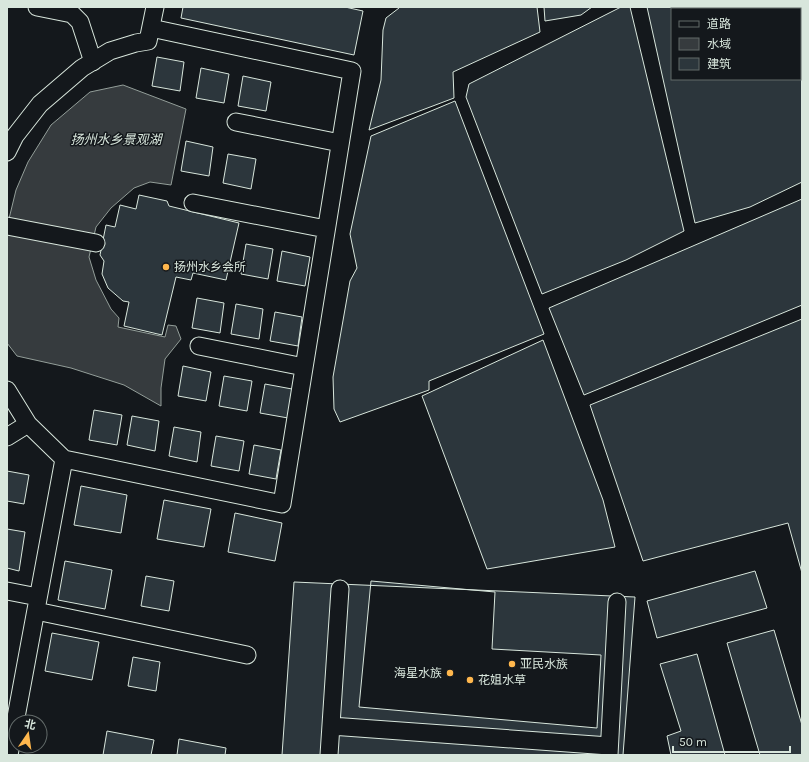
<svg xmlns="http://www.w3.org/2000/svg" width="809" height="762" font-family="Karla,'Noto Sans SC',sans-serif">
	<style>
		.water { fill: #363b3e; stroke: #939e99 }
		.building { fill: #2c363c; stroke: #d8e6dc; fill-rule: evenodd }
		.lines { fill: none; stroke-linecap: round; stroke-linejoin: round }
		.minor-casing { stroke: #d8e6dc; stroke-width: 19 }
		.minor { stroke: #14181c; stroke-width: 17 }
		.poi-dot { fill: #ffb74d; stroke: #14181c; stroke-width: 1.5 }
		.labels { text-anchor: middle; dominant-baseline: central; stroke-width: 3; stroke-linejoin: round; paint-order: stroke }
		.poi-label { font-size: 12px; fill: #d8e6dc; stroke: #14181c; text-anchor: start }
		.water-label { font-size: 13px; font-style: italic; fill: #d8e6dc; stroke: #14181c }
	</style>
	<rect width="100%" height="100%" fill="#14181c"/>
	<path class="water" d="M123 85 186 109 171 185 150 182 134 188 111 208 96 227 89 257 96 280 111 309 119 318 118 327 165 337 168 325 176 326 181 339 165 359 161 388V406L124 385 71 368 17 356 7 343V227L16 190 28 162 51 125 90 92Z"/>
	<path class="building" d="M183 7H345L363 11 354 55 181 18Z
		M399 7H537L540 32 453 72 454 98 369 130 381 80 383 30 386 18 399 8Z
		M544 7H592L581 15 545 21Z
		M621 7H630L684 231 626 260 542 294 466 97 469 84Z
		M647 7H802V182L750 207 695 223ZM672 9H800V79H672Z
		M157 57 184 62 180 91 152 86Z
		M201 68 229 74 224 103 196 98Z
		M243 76 271 82 266 111 238 106Z
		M455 101 544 334 429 381V390L340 422 334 409 333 377 350 281 357 268 350 234 371 136Z
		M186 141 213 147 209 176 181 171Z
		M228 154 256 159 251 189 223 183Z
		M139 195 167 201 169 206 239 223 226 280 193 273 191 280 176 277 162 335 124 326 129 302 123 301 108 288 102 274 104 261 100 255 106 225 115 227 120 205 136 209Z
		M802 199V305L584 395 549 308Z
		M246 244 273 249 268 279 241 274Z
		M282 251 310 257 305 286 277 281Z
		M197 298 224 303 220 333 192 328Z
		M236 304 263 309 259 339 231 334Z
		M275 312 302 317 298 346 270 341Z
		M802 319V573L788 523 643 561 590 405Z
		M543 340 603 500 615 547 487 569 422 396Z
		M183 366 211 372 206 401 178 396Z
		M224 376 252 381 247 411 219 406Z
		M265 384 292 389 288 418 260 413Z
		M94 410 122 415 117 445 89 440Z
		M132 416 159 421 155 451 127 445Z
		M174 427 201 432 197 462 169 456Z
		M216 436 244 441 239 471 211 466Z
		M254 445 281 450 276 479 249 474Z
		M7 471 29 475 24 504 7 501Z
		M81 486 127 495 121 533 74 525Z
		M164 500 211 509 204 547 157 539Z
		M235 513 282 523 275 561 228 552Z
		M7 529 25 532 19 571 7 568Z
		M65 561 112 570 105 609 58 600Z
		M755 571 767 608 657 638 647 601Z
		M146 576 174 581 169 611 141 606Z
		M371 581 495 592 492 649 601 655 597 728 359 707Z
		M294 582 635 597 623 755H282Z
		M774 630 802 725V755H760L727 643Z
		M52 633 99 642 92 680 45 671Z
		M697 654 725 755H671L667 736 681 731 660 664Z
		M133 657 160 662 156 691 128 686Z
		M107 731 154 740 151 755H103Z
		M179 739 226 748 225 755H177Z"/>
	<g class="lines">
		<g class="minor-casing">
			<path id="minor" d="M37 7 72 14 80 22 93 62
				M236 122 340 143
				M7 152 15 136 40 104 82 68 110 51 136 43 148 41 155 7
				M193 203 326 229
				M7 226 96 243
				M199 346 304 367
				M7 390 28 424 64 459 9 755
				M7 437 28 424
				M64 459 282 504 352 71 151 28
				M7 591 38 597
				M36 611 247 655
				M331 726 609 746
				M329 755 340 589
				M609 755 617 602"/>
		</g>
		<use href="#minor" class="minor"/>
	</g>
	<g class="poi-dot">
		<circle cx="166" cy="267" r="4"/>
		<circle cx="512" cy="664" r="4"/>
		<circle cx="450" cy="673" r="4"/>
		<circle cx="470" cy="680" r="4"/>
	</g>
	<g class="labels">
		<g class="poi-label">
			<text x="174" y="267">扬州水乡会所</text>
			<text x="520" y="664">亚民水族</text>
			<text x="442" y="673" text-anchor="end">海星水族</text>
			<text x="478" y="680">花姐水草</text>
		</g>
		<g class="water-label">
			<text x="116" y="139">扬州水乡景观湖</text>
		</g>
	</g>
	<rect width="809" height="762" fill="none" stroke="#d8e6dc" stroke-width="16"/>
	<rect x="671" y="8" width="130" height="72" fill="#14181c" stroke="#626a69"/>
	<rect x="679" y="21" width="20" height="6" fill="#14181c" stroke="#626a69"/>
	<text x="707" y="28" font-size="12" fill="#d8e6dc">道路</text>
	<rect x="679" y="38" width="20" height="12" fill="#363b3e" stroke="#626a69"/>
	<text x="707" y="48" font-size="12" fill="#d8e6dc">水域</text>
	<rect x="679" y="58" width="20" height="12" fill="#2c363c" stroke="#626a69"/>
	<text x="707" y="68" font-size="12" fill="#d8e6dc">建筑</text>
	<g transform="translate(28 734) rotate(13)"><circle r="19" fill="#14181c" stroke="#626a69"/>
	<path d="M0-3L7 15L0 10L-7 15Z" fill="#ffb74d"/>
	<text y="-6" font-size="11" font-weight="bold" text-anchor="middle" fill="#d8e6dc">北</text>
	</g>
	<path d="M673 746v6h117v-6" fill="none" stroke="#d8e6dc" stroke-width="2"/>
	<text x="679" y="746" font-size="12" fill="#d8e6dc" stroke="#14181c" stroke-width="3" paint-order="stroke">50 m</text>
</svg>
